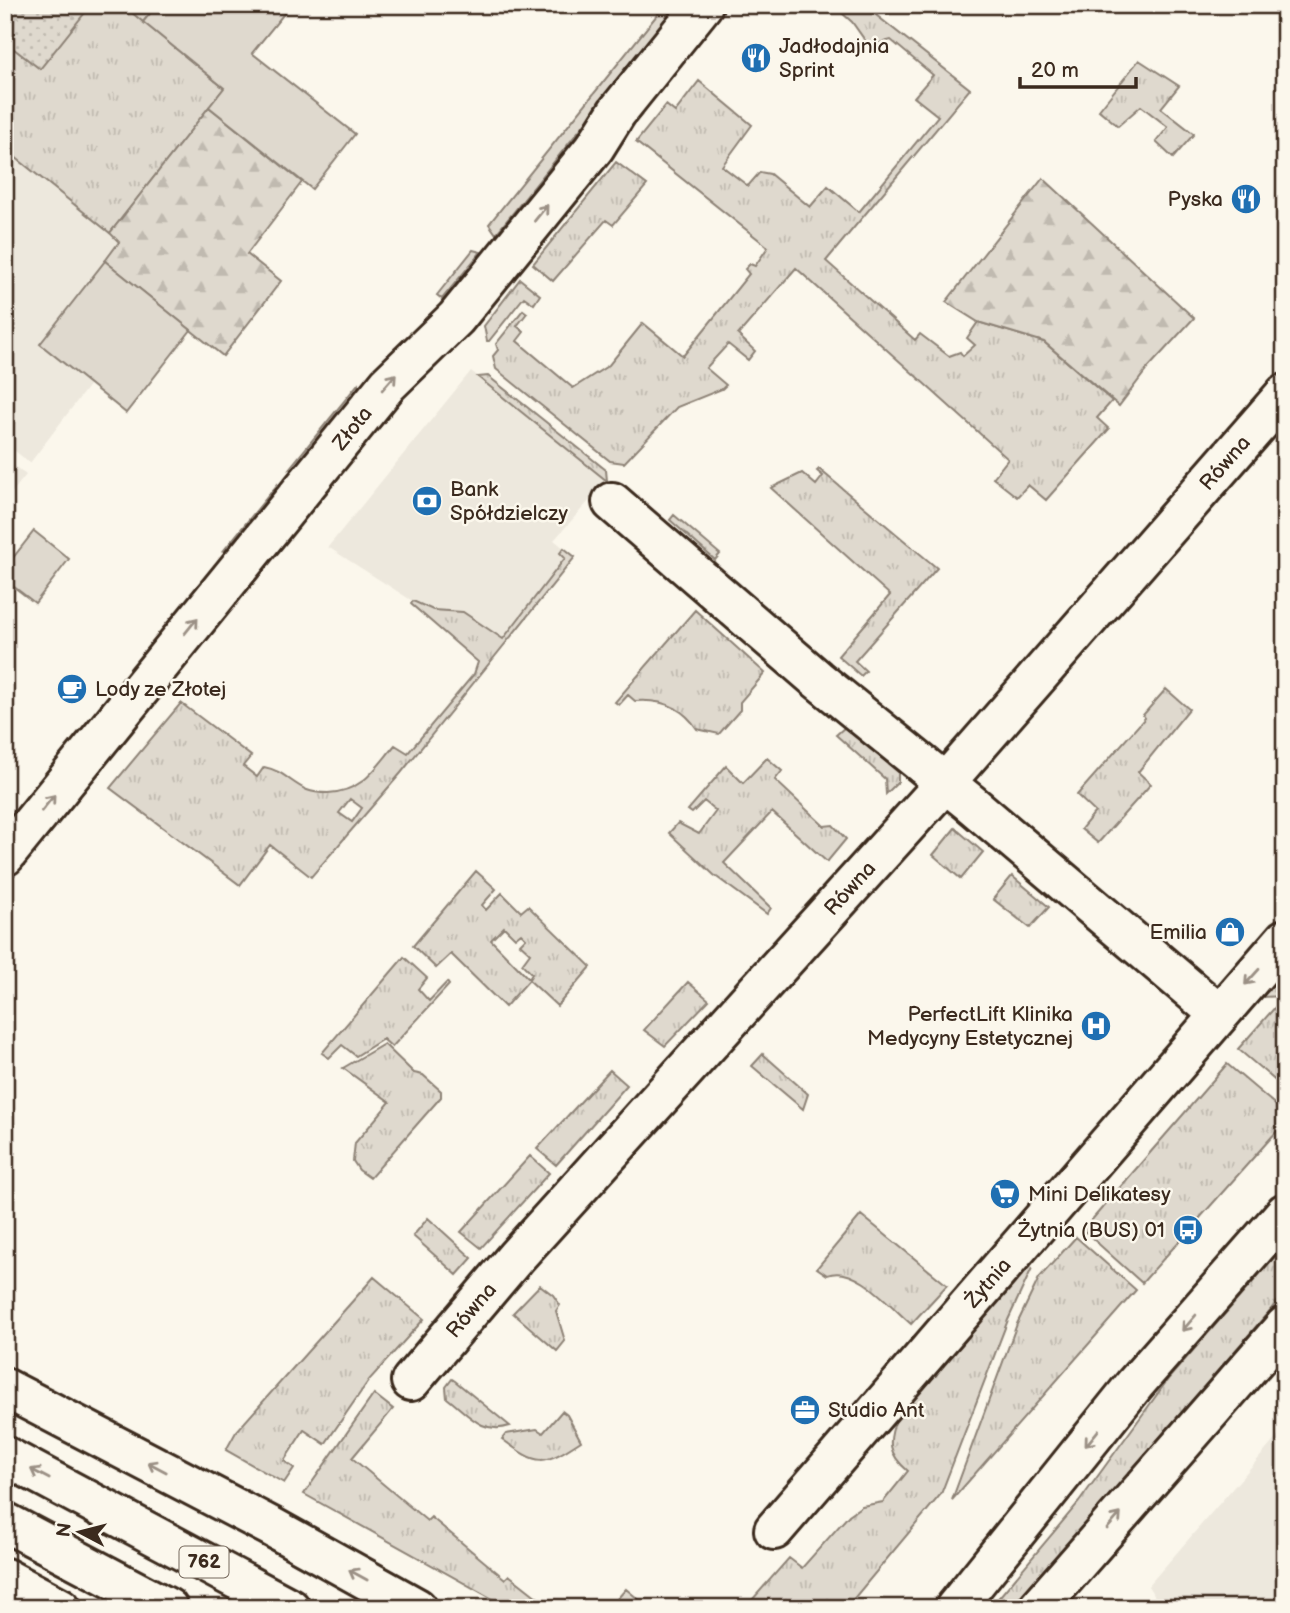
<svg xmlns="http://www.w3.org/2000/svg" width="1290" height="1613" font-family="'Balsamiq Sans',sans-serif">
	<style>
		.built { fill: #ede8dd }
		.grass { fill: url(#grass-tufts); stroke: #8d8276; stroke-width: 2; fill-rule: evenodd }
		.forest { fill: url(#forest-firs); stroke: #8d8276; stroke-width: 2 }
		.park { fill: url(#park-dots); stroke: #8d8276; stroke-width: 2 }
		.garden { fill: #dfd9ce; stroke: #8d8276; stroke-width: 2 }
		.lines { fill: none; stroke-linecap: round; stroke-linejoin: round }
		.street-casing { stroke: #3b2a1e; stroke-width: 44 }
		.secondary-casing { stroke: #3b2a1e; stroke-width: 44 }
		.primary-casing { stroke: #3b2a1e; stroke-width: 44 }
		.street { stroke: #fbf7ec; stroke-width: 38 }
		.secondary { stroke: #fbf7ec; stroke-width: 38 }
		.primary { stroke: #fbf7ec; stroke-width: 38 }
		.oneway { stroke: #9b9085 }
		.labels { text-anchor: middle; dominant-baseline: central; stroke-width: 5; stroke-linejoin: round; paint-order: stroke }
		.shield { fill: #fbf7ec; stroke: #75685c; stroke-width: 2 }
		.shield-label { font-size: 19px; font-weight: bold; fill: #3b2a1e }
		.poi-label { font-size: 21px; fill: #3b2a1e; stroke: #fbf7ec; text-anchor: start }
		.street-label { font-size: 21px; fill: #3b2a1e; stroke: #fbf7ec }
	</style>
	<defs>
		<pattern id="grass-tufts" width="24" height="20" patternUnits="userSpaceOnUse" patternTransform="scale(1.75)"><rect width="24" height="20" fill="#dfd9ce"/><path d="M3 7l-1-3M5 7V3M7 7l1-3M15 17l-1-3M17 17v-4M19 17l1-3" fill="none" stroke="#c0bab0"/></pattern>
		<pattern id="forest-firs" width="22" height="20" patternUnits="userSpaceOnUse" patternTransform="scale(1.75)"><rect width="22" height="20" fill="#dfd9ce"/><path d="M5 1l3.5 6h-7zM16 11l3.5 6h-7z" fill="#c0bab0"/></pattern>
		<pattern id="park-dots" width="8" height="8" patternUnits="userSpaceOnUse" patternTransform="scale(1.75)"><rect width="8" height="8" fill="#dfd9ce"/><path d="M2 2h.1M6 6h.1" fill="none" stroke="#c0bab0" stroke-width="1.8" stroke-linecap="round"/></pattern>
	</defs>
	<rect width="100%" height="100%" fill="#fbf7ec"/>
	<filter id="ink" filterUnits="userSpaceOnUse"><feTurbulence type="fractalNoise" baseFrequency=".0143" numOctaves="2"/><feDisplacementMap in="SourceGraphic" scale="14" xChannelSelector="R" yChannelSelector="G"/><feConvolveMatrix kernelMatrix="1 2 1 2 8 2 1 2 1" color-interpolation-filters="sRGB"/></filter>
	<g filter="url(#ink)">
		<path class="built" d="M5 5H123L224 88 110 233 120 242 40 344 90 384 30 463 5 443Z
			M471 371 607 481 554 540 575 557 497 655 328 547Z
			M5 459 26 475 5 501Z
			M1285 1428V1608H1162L1148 1586Z"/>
		<path class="grass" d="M5 5H123L224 88 110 233 5 149Z
			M833 5H877L881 8 876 15 970 89 826 261 915 340 920 334 949 356 960 352 963 356 975 345 967 338 978 322 1044 342 1112 401 1097 418 1109 429 1046 500 1028 485 1017 497 993 478 1008 459 796 268 738 335 755 351 748 360 728 344 706 368 726 385 722 389 677 407 624 463 610 461 496 369 493 356 498 350 496 344 523 310 527 313 517 326 524 332 517 341 573 388 609 365 643 323 683 356 749 274 745 269 750 264 755 266 768 247 636 142 666 105 675 112 699 81 752 125 722 166 748 186 760 172 770 174 810 207 828 186 859 212 938 116 914 97 933 75 891 40 869 46 852 22Z
			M1139 60 1179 86 1161 108 1194 134 1173 158 1156 142 1168 127 1141 106 1118 126 1099 110Z
			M616 162 647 185 613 225 606 220 553 281 533 264Z
			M520 279 540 295 534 304 524 297 489 341H487L484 326Z
			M488 376 606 470 607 481 478 377Z
			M819 469 937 568 855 661 866 671 861 676 838 656 890 595 771 488 802 473 816 485 823 476 817 471Z
			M674 515 720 554 715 560 670 520Z
			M564 548 575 557 401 773 311 877 270 845 240 885 110 788 181 703 251 756 243 766 257 777 264 767C282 770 291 783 307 790 314 793 320 793 328 793 363 791 374 770 395 745L408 753 474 674 478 662 411 604 413 601 433 610 463 612 503 639 565 558 560 553ZM350 799 362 808 352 822 339 813Z
			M695 610 765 673 740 702V710L719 734 697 729C683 707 661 699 635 701L628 695 619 705 615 702Z
			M1166 689 1189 709 1138 772 1151 784 1098 843 1081 829 1095 812 1077 795 1145 718 1143 715Z
			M845 727 898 772V782L886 794 885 779 836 735Z
			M767 758 782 771 775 780 824 826 833 825 846 839 827 862 772 812 724 863 771 908 767 914 714 875 669 833 678 823 699 834 716 811 704 801 692 813 688 810 726 766 743 783Z
			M955 828 983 852 961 879 933 855Z
			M476 871 496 889 482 905 486 910 502 893 521 912 528 906 591 967 557 1006 529 980 505 1007 451 954 436 968 413 946ZM504 927 515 938 521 933 526 938 520 944 530 953 522 964 532 974 529 979 491 940Z
			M1012 876 1049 907 1030 928 993 899Z
			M404 957 427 978 418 989 429 1001 447 982 449 985 392 1047 383 1039 356 1056 342 1045 329 1058 322 1053Z
			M1285 970V996L1262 997Z
			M688 982 709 1000 665 1046 644 1030Z
			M1285 1003V1059L1280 1064 1285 1068V1089L1238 1049 1278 1004Z
			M384 1044 414 1073 423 1075 441 1091V1097L370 1178 359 1170 353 1161 355 1143 390 1102 343 1068Z
			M763 1054 808 1094 803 1109 752 1066Z
			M1227 1064 1285 1113V1122L1142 1283 1083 1230Z
			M610 1070 627 1085 556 1165 537 1149Z
			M530 1156 549 1173 481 1248 461 1232Z
			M861 1215 947 1285 911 1324C890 1306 856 1264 827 1275L817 1268Z
			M428 1218 472 1258 457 1275 413 1236Z
			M1076 1237 1136 1290 952 1500 1017 1324 1039 1278Z
			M1285 1245V1293L1012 1608H990L1079 1502 1169 1378Z
			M1027 1265 1032 1268 1008 1320 941 1494 846 1608H745L789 1558 802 1568 849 1515 862 1506 883 1502 908 1471C888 1454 887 1442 897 1417Z
			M374 1277 424 1319 369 1380 325 1444 304 1430 284 1461 294 1468 284 1483 226 1450 236 1432Z
			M540 1285 553 1295 560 1305 556 1311 565 1341 557 1351 513 1313Z
			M452 1379 455 1381 510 1426C482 1435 469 1415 447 1398L446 1387Z
			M374 1394 393 1409 352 1458 427 1521 431 1517 505 1579 509 1575 551 1608H509L304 1494Z
			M562 1411 567 1415 581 1441C543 1466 539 1467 502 1439L506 1434 537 1429 543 1433Z
			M626 1589 649 1608H609Z"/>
		<path class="forest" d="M123 5H157L143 22Z
			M209 107 302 182 247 254 281 281 223 356 105 261 119 242 110 233Z
			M1043 178 1194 318 1148 368 1119 406 1044 342 978 322 946 302Z"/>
		<path class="park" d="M5 5H91L40 69 5 42Z"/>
		<path class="garden" d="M157 5H291L252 53 355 134 312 189 209 107 224 88 143 22Z
			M665 5H680L496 234 489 224Z
			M473 250 481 252 442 299 437 295Z
			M105 261 191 330 126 413 40 344Z
			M358 384 359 401 307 464 289 469Z
			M277 485V501L241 544 224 550Z
			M34 531 69 559 35 603 5 580V568Z"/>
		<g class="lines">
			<g class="street-casing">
				<g id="street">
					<path d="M612 502 817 679 969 802 1219 1014"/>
					<path id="s1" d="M5 856 388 384 456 318 595 147 617 112 703 5"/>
					<path id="s2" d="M411 1381 516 1257 945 783 1285 394"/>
					<path id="s3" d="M774 1530 1285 939"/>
				</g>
			</g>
			<g class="secondary-casing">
				<path id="secondary" d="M955 1608 1135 1384 1285 1213
					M1038 1608 1285 1326"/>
			</g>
			<g class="primary-casing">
				<path id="primary" d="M5 1388 270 1526 417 1608
					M5 1456 290 1608
					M5 1522 168 1608
					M5 1578 61 1608"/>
			</g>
			<use href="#street" class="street"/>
			<use href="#secondary" class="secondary"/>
			<use href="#primary" class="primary"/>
		</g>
		<defs><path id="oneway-shaft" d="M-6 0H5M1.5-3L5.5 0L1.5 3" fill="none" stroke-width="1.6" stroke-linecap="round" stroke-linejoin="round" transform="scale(1.75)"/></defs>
		<g class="oneway">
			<use href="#oneway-shaft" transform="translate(541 213) rotate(-51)"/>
			<use href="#oneway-shaft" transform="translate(389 382) rotate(-49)"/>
			<use href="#oneway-shaft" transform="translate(191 626) rotate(-51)"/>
			<use href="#oneway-shaft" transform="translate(48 803) rotate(-51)"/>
			<use href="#oneway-shaft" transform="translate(1252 977) rotate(132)"/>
			<use href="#oneway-shaft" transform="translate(1189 1323) rotate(131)"/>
			<use href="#oneway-shaft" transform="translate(1092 1438) rotate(129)"/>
			<use href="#oneway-shaft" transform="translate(157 1467) rotate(-152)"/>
			<use href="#oneway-shaft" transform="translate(40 1474) rotate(-152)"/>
			<use href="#oneway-shaft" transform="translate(1114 1521) rotate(-49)"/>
			<use href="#oneway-shaft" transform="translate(358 1575) rotate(-151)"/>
		</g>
	</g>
	<defs>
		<g id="restaurant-disc" transform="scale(1.575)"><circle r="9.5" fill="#1f6fb2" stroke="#fbf7ec"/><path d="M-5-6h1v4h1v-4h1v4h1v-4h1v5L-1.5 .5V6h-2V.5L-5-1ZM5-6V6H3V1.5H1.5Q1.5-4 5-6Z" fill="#fff"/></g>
		<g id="bank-disc" transform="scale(1.575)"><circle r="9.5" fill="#1f6fb2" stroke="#fbf7ec"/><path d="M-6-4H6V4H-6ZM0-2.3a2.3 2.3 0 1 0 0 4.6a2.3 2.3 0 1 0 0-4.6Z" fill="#fff"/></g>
		<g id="cafe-disc" transform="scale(1.575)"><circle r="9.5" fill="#1f6fb2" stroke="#fbf7ec"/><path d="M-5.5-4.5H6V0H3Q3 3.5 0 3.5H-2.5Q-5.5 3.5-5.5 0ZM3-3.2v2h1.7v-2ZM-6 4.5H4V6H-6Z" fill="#fff"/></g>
		<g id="shop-disc" transform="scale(1.575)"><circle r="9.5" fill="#1f6fb2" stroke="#fbf7ec"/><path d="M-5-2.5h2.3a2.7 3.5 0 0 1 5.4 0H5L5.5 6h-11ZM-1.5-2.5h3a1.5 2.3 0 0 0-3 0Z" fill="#fff"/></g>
		<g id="hospital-disc" transform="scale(1.575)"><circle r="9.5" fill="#1f6fb2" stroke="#fbf7ec"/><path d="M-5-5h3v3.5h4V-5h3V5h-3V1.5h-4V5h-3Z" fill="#fff"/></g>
		<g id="supermarket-disc" transform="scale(1.575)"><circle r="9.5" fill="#1f6fb2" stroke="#fbf7ec"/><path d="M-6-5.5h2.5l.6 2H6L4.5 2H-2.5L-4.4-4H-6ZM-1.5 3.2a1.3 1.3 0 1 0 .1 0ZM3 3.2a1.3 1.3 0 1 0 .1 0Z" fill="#fff"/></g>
		<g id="bus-disc" transform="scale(1.575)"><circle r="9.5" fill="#1f6fb2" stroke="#fbf7ec"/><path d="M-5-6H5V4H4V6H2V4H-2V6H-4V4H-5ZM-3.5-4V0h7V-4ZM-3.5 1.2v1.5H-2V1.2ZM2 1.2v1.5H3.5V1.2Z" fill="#fff"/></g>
		<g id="office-disc" transform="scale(1.575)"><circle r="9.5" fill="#1f6fb2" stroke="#fbf7ec"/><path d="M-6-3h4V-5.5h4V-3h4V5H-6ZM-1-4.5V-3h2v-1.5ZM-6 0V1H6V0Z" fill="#fff"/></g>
	</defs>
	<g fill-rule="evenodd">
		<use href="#restaurant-disc" x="756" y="58"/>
		<use href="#restaurant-disc" x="1246" y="199"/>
		<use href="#bank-disc" x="427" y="501"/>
		<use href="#cafe-disc" x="72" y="689"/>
		<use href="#shop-disc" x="1230" y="932"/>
		<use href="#hospital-disc" x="1096" y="1026"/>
		<use href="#supermarket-disc" x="1005" y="1194"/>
		<use href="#bus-disc" x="1188" y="1230"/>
		<use href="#office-disc" x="805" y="1410"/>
	</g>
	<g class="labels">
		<rect class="shield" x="179.5" y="1546.5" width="49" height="31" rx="5"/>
		<g class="shield-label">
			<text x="204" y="1562">762</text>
		</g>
		<g class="poi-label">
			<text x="779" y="46">Jadłodajnia<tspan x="779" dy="24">Sprint</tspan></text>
			<text x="1223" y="199" text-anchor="end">Pyska</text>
			<text x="450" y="489">Bank<tspan x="450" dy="24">Spółdzielczy</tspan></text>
			<text x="95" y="689">Lody ze Złotej</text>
			<text x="1207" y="932" text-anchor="end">Emilia</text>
			<text x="1073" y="1014" text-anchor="end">PerfectLift Klinika<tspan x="1073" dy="24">Medycyny Estetycznej</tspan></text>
			<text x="1028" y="1194">Mini Delikatesy</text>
			<text x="1165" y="1230" text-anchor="end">Żytnia (BUS) 01</text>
			<text x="828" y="1410">Studio Ant</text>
		</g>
		<g class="street-label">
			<text stroke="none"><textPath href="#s1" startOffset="551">Złota</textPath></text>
			<text stroke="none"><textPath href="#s2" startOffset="1227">Równa</textPath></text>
			<text stroke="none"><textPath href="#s2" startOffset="660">Równa</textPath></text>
			<text stroke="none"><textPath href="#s3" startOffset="327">Żytnia</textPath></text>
			<text stroke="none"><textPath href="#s2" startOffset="93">Równa</textPath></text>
		</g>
	</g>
	<rect width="1290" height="1613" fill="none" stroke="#fbf7ec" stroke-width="28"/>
	<rect x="14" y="14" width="1262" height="1585" fill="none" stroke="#3b2a1e" stroke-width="2.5" filter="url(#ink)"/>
	<g transform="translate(80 1532) rotate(277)" stroke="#fbf7ec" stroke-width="5" paint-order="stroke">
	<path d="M0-5L12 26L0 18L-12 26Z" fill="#3b2a1e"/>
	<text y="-10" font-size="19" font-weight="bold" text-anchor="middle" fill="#3b2a1e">N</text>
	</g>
	<path d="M1020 77v10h116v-10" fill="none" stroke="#3b2a1e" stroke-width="3.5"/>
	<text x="1031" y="77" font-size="21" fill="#3b2a1e" stroke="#fbf7ec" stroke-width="5" paint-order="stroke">20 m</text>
</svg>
